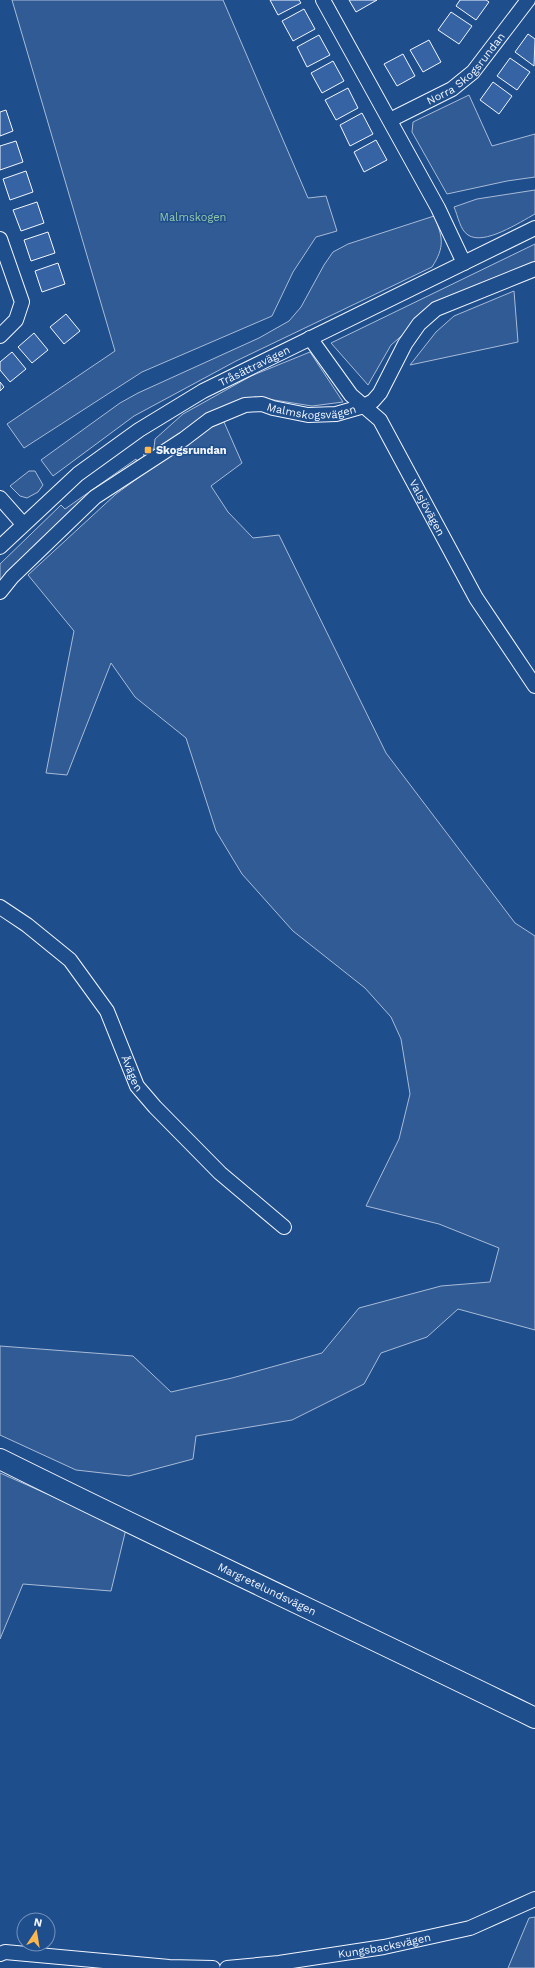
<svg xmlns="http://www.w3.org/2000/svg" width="535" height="1968" font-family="'Work Sans',sans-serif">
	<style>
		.green { fill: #305b95; stroke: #a8bbd7 }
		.building { fill: #3563a3; stroke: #f2f6ff }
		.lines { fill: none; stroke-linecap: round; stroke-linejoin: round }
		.street-casing { stroke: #f2f6ff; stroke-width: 16 }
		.secondary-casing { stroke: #f2f6ff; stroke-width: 22 }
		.street { stroke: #1f4e8c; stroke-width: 14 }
		.secondary { stroke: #1f4e8c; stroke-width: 20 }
		.poi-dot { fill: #ffb74d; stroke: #1f4e8c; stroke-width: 1.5 }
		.labels { text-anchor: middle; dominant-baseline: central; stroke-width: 3; stroke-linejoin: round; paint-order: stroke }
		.street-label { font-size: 11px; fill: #f2f6ff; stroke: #1f4e8c }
		.park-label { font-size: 11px; fill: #97c8a6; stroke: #1f4e8c }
		.poi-label { font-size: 11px; font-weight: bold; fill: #f2f6ff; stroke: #1f4e8c; text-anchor: start }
	</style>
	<rect width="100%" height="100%" fill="#1f4e8c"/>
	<path class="green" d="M12 0H223L308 198 326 196 337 231 316 237 293 272 272 316 142 372 24 448 7 424 115 351Z
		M469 95 492 146 535 134V177L507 181 447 194 412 132 413 122Z
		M535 190V214C520 222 484 246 468 235 460 230 458 216 454 207L477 199Z
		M434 216C443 237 445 247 432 267L236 361 134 416 53 476 41 460 120 403 138 393 259 338 289 321 301 307 324 265 333 252 348 244Z
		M535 244V265L435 307 391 345 368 385 331 343Z
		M514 291 518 342 410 365 436 332 454 316Z
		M310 352 343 402 312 406 255 397 229 406 147 457 143 455 154 448 155 439 183 414 251 376Z
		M224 422 242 463 211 486 228 512 253 538 279 535 386 753 515 923 535 936V1330L458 1309 427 1337 381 1353 364 1384 292 1420 196 1436 193 1459 129 1476 76 1470 0 1435V1346L133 1356 171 1392 232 1378 322 1353 359 1308 441 1286 490 1282 499 1248 439 1224 366 1206 399 1139 410 1094 401 1039 391 1017 365 988 293 931 242 874 216 831 186 738 135 697 111 663 67 775 46 773 74 631 28 575 116 494 204 430Z
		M136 459 137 464 0 583V564L61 505 65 509Z
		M29 471H35L43 485 38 492 27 498 20 496 10 486Z
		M0 1473 126 1529 111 1591 23 1584 0 1639Z
		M535 1917V1968H508L529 1918Z"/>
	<path class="building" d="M270 0H299L301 3 278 15Z
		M349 0H377L356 12Z
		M460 0H486L489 2 476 20 456 6Z
		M304 9 315 29 293 41 282 21Z
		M451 12 472 26 459 44 438 30Z
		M528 34 535 39 534 66 515 52Z
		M319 35 330 55 307 67 297 47Z
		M429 40 441 62 423 72 410 50Z
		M403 54 415 76 397 86 384 64Z
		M510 58 530 72 517 90 497 76Z
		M333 61 344 81 322 93 311 73Z
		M493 82 512 96 499 114 480 100Z
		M348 88 358 108 336 120 325 100Z
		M6 110 13 131 0 136V112Z
		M362 113 373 134 350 146 340 125Z
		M376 140 387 160 364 172 354 152Z
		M16 141 23 162 0 170V146Z
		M26 171 33 192 10 200 3 179Z
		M37 202 44 223 21 231 13 210Z
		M48 232 55 253 31 261 24 240Z
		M58 263 65 284 42 292 35 271Z
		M66 314 80 331 64 344 50 327Z
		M34 333 48 350 32 363 18 347Z
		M12 352 26 369 10 382 0 370V362Z
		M0 382 4 387 0 391Z"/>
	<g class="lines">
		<g class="street-casing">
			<g id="street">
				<path d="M323 0 438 208 464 263"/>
				<path id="s1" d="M390 120 452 89 473 72 528 0"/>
				<path d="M0 239 22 302 16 320 0 336"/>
				<path id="s2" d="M310 338 351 395 380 420 476 598 535 686"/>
				<path d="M0 498 23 524"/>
				<path id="s3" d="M0 547 78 474 139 430 203 391 535 228"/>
				<path id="s4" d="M0 592 12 577 95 497 184 439 209 420 245 405 262 404 273 408 308 415 336 414 364 406 373 401 380 393 405 344 419 324 436 309 535 269"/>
				<path id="s5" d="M0 907 27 925 70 960 107 1011 137 1086 155 1107 220 1173 284 1227"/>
				<path d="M0 1954 5 1952 169 1967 213 1968"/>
				<path id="s6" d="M227 1968 279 1963 384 1947 470 1928 535 1899"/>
			</g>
		</g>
		<g class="secondary-casing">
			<g id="secondary">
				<path id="s7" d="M0 1459C177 1547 357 1631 535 1718"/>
			</g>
		</g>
		<use href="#street" class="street"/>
		<use href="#secondary" class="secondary"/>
	</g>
	<rect class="poi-dot" x="144" y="446" width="8" height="8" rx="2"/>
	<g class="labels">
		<g class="street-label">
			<text stroke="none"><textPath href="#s1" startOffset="93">Norra Skogsrundan</textPath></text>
			<text stroke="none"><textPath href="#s3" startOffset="314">Tråsättravägen</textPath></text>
			<text stroke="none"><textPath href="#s4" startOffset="379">Malmskogsvägen</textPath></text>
			<text stroke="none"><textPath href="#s2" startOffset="208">Valsjövägen</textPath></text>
			<text stroke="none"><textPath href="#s5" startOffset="218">Åvägen</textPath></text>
			<text stroke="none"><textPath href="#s7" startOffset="297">Margretelundsvägen</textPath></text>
			<text stroke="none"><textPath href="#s6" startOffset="159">Kungsbacksvägen</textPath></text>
		</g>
		<g class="park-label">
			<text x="193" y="217">Malmskogen</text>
		</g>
		<g class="poi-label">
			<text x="156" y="450">Skogsrundan</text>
		</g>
	</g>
	<g transform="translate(36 1932) rotate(12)"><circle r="19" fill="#1f4e8c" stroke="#7391ba"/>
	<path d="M0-3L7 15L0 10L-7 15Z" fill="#ffb74d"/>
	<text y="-6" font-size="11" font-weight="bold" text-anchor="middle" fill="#f2f6ff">N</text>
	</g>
</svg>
